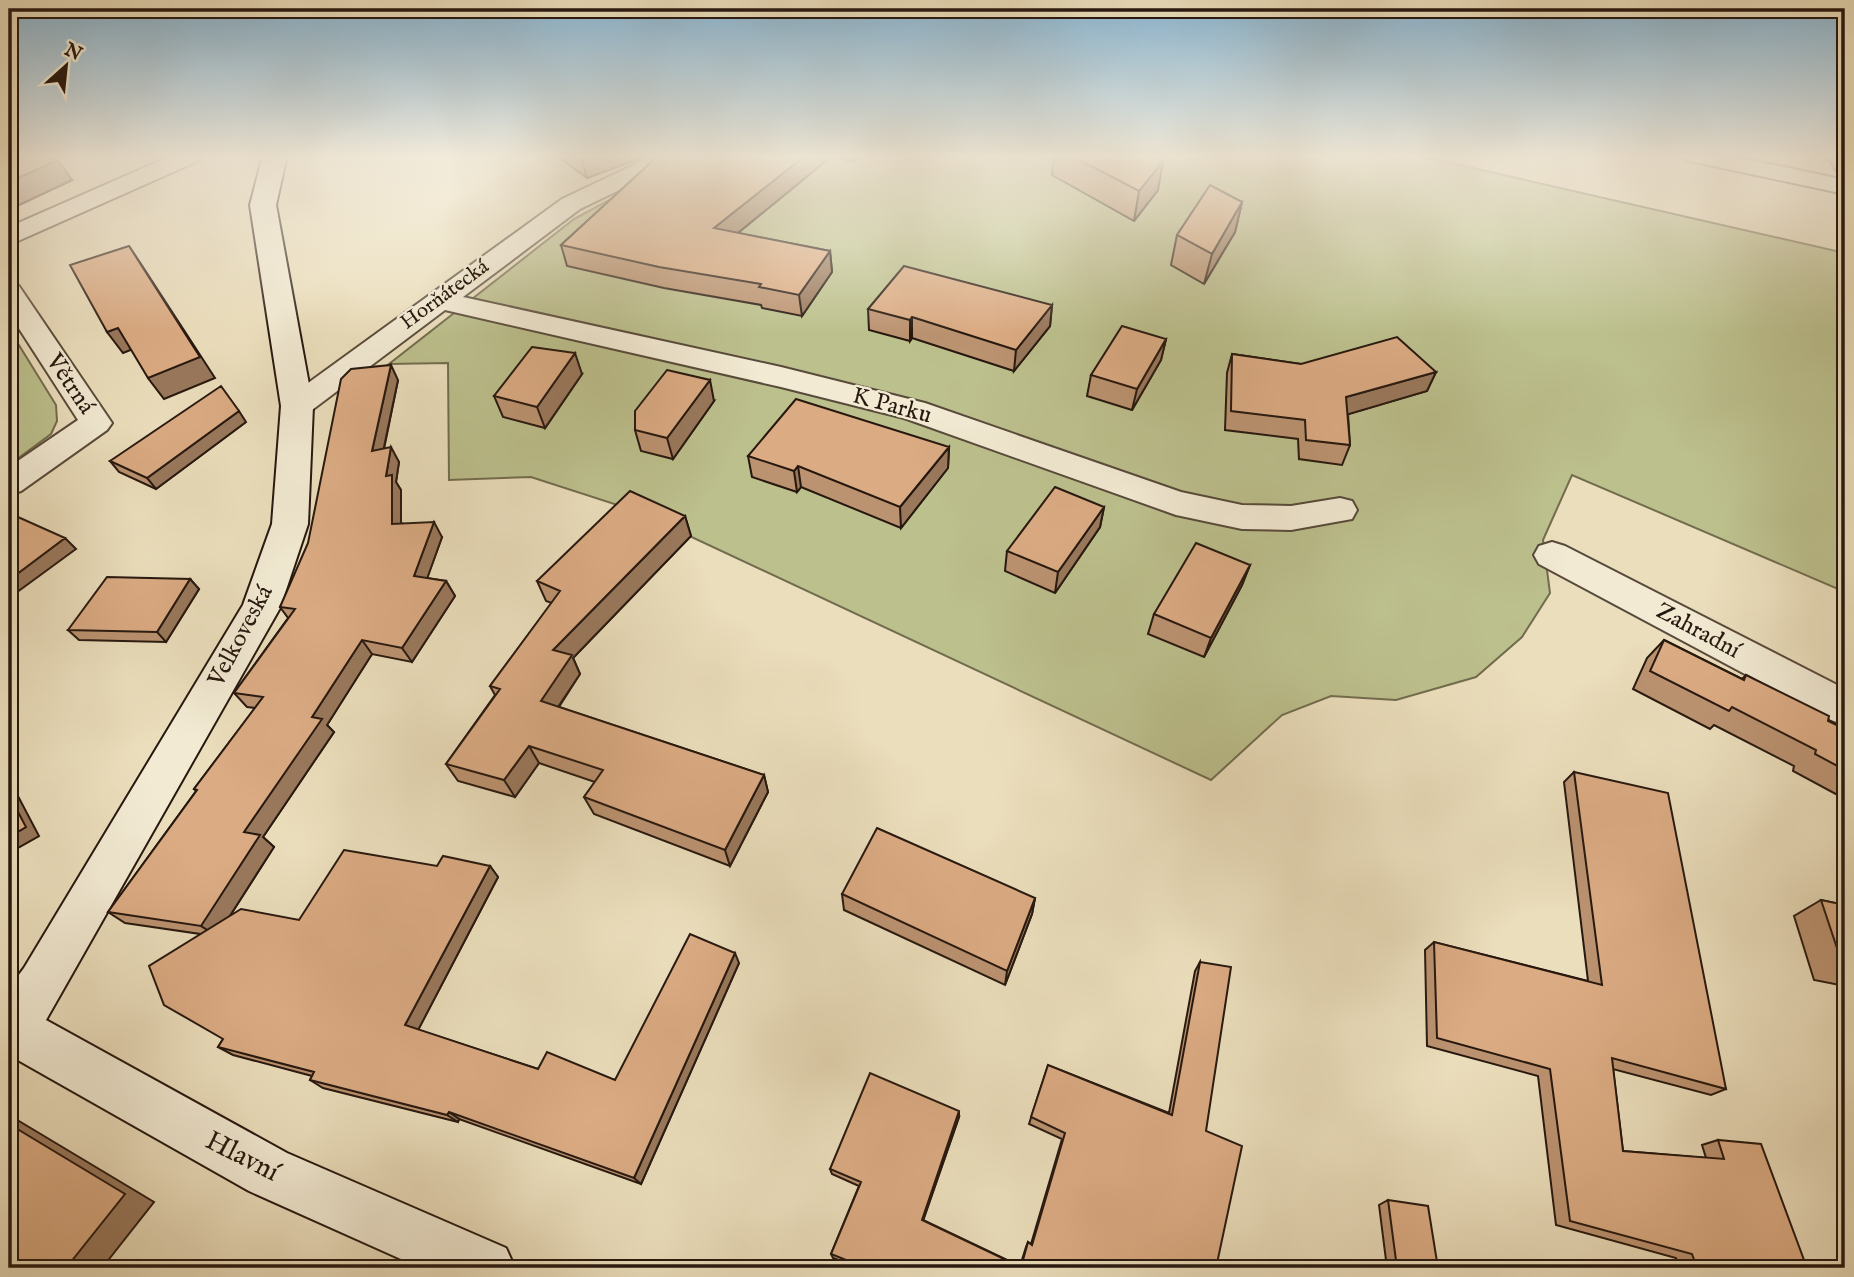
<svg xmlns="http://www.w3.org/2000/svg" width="1854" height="1277" font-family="'IM FELL English',serif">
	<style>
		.green { fill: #bcc08d; stroke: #726c4e; stroke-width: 2 }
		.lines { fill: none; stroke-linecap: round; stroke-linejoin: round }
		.street-casing { stroke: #584a3a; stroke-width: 4 }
		.secondary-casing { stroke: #27180f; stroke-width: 4 }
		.street { fill: #f2ead3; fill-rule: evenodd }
		.secondary { fill: #f2ead3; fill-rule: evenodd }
		.wall { fill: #bc9371; stroke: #27180f; stroke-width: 2 }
		.shaded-wall { fill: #99785c; stroke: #27180f; stroke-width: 2 }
		.building { fill: #dbab83; stroke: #27180f; stroke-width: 2 }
		.labels { text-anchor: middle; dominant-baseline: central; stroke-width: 5; stroke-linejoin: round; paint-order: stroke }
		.far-street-label { font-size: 21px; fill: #27180f; stroke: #f2ead3 }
		.street-label { font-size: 24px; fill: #27180f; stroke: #f2ead3 }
		.near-street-label { font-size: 28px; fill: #27180f; stroke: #f2ead3 }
	</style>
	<rect width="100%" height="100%" fill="#ebdebc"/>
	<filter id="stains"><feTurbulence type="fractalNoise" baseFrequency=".00286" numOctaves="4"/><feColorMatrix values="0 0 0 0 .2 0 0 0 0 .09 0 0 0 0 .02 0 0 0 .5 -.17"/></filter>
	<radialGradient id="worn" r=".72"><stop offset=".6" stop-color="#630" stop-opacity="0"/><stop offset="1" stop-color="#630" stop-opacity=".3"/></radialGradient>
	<path class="green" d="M692 155H1416L1845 253V592L1572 475 1543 540 1550 593 1522 637 1476 677 1396 700 1331 696 1282 715 1211 780 636 511 531 477 449 480 448 363 389 364 574 219Z
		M9 329 56 405 57 421 51 434 9 465Z"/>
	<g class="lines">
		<g class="street-casing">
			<path id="street" d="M173 155H204L200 160 9 245V227Z
				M655 155H685L681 160 580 209 463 297 781 367 925 403 1181 492 1242 505 1291 506 1340 498 1352 501 1357 510 1352 519 1291 530 1242 529 1176 515 904 418 781 387 445 310 308 413 297 416 286 413 281 406 286 399 562 199Z
				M1683 155H1727L1845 180V194L1695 162 1687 160Z
				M9 284 19 286 112 423 107 430 21 491 9 495V467L78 420 9 313Z
				M1552 542 1565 546 1845 689V725L1831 720 1539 564 1534 555 1539 546Z"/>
		</g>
		<g class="secondary-casing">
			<path id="secondary" d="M263 155H287L276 205 313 406 308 524 280 608 46 1020 287 1153 506 1248 515 1268H421L249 1191 9 1055V988L24 968 243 605 272 524 281 406 250 205Z"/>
		</g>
		<use href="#street" class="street"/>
		<use href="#secondary" class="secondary"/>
	</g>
	<path class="wall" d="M9 155 72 180 17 206 9 202Z
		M556 155H649L587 178Z
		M659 155H862L853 162 832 156 738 233 830 251 832 272 802 316 762 308 761 305 664 288 567 266 561 245Z
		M1054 155H1150L1158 190 1134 221 1052 175Z
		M1825 155H1845V178L1839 176Z
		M1242 202 1235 232 1204 284 1171 265 1177 235Z
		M1052 305 1050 326 1014 371 912 338 910 341 869 330 868 309Z
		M1166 339 1161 360 1132 410 1087 396 1091 375Z
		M1232 354 1301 364 1436 372 1427 391 1348 414 1350 445 1342 465 1299 459 1298 439 1225 430 1227 373Z
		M582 374 545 428 503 417 494 396Z
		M398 380 384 449 399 462 396 482 401 490V523L442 537 427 578 446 581 455 596 412 662 372 654 327 725 334 732 263 837 274 847 230 916 299 920 437 866H490L498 877 418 1030 538 1069 615 1080 739 963 641 1184 459 1119 458 1122 323 1088 310 1080 312 1076 233 1055 218 1047 223 1039 200 934 125 923 108 912 196 791 194 789 255 708 247 707 234 693 288 618 280 607Z
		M714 401 673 459 641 451 635 430Z
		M246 422 156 489 119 472 110 461Z
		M949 447 948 468 901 528 801 487 797 492 752 477 748 456Z
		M1104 507 1100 527 1055 593 1005 571 1007 551Z
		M685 516 691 536 573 658 580 674 559 707 764 775 768 792 730 866 594 814 584 797 595 782 539 763 515 797 458 781 446 764 495 695 490 686 552 603 546 601 537 581Z
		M1250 565 1242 585 1204 657 1148 634 1154 614Z
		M190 579 199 589 166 642 79 640 68 630Z
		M1664 640 1742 679 1746 675 1845 729V799L1793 771 1794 766 1714 725 1710 729 1633 689 1647 658Z
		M1574 772 1726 1089 1711 1095 1613 1069 1623 1151 1706 1158 1702 1145 1718 1140 1807 1268H1679L1676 1258 1556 1225 1538 1076 1427 1046 1425 950 1434 942 1588 981 1564 782Z
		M842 894 1035 898 1032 914 1005 985 844 910Z
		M1821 900 1845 905V986L1814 980 1794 916Z
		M1200 962 1206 1131 1216 1268H859L833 1258 831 1254 859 1186 832 1174 830 1169 959 1117 923 1220 1020 1266 1026 1247 1028 1242 1031 1244 1062 1139 1029 1124 1048 1065 1169 1113 1195 971Z
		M1388 1200 1438 1268H1387L1379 1205Z"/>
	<path class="shaded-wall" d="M589 155H649L587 178 581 157Z
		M806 155H831L832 156 717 250 714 228Z
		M852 155H862L853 162Z
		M58 160 72 180 17 206 9 195V182Z
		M1163 161 1158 190 1134 221 1139 191Z
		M1242 202 1235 232 1204 284 1212 254Z
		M129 246 143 267 215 378 164 399 148 378Z
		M830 251 832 272 802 316 799 295Z
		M1052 305 1050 326 1014 371 1016 350Z
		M912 317V338L910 341V320Z
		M118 328 133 349 123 353 107 332Z
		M1166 339 1161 360 1132 410 1137 389Z
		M575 353 582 374 545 428 537 407Z
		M391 365 398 380 380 466 372 451Z
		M1436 372 1427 391 1339 417 1346 397Z
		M710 380 714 401 673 459 667 438Z
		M239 411 246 422 156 489 147 478Z
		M9 430 16 442 9 444Z
		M391 447 399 462 396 482 401 490V538L392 524 386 476Z
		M949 447 948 468 901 528 900 507Z
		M798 466 801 487 797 492 794 471Z
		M1104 507 1100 527 1055 593 1058 572Z
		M685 516 691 536 573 658 580 674 550 719 541 701 553 650Z
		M434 522 442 537 423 590 414 576Z
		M65 538 76 549 9 598V580Z
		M1250 565 1242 585 1204 657 1211 638Z
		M190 579 199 589 166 642 157 632Z
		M446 581 455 596 412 662 402 648Z
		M362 640 372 654 327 725 334 732 263 837 274 847 217 936 201 926 244 832 312 717Z
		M529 746 539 763 515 797 504 780Z
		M764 775 768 792 730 866 725 850Z
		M9 779 39 836 9 853Z
		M490 866 498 877 416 1034 405 1025Z
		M1035 898 1032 914 1005 985 1007 971Z
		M735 953 739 963 641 1184 634 1178Z
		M959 1111V1117L922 1224V1220Z
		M449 1112 459 1119 458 1122 447 1115Z
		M9 1115 154 1202 102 1268H66L9 1124Z"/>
	<path class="building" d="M9 155H45L58 160 9 182Z
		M577 155H589L581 157Z
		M659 155H806L714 228 830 251 799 295 759 287 761 284 659 267 561 245Z
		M1070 155H1150L1163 161 1139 191Z
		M1210 185 1242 202 1212 254 1177 235Z
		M129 246 200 357 148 378 118 328 107 332 70 265Z
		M904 266 1052 305 1016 350 912 317 910 320 868 309Z
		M1122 326 1166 339 1137 389 1091 375Z
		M1397 337 1436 372 1346 397 1350 445 1306 440 1305 420 1231 411 1232 354 1301 364Z
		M532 347 575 353 537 407 494 396Z
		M391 365 372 451 391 447 386 476 392 475V524L434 522 414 576 446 581 402 648 362 640 312 717 322 719 244 832 260 835 201 926 108 912 197 790 194 789 263 697 234 693 295 609 280 607 308 543 341 379 351 369Z
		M667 370 710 380 667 438 635 430V411Z
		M221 386 239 411 147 478 110 461Z
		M796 399 949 447 900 507 798 466 794 471 748 456Z
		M1055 487 1104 507 1058 572 1007 551Z
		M630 491 685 516 553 650 572 655 541 701 764 775 725 850 584 797 603 770 529 746 504 780 446 764 500 689 490 686 560 591 537 581Z
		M9 513 65 538 9 580Z
		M1196 543 1250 565 1211 638 1154 614Z
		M107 577 190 579 157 632 68 630Z
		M1664 640 1744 680 1746 675 1829 716 1828 721 1845 729V770L1815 754 1816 750 1732 707 1729 711 1650 671Z
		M1574 772 1668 793 1726 1089 1612 1058 1623 1151 1724 1159 1718 1140 1761 1144 1807 1268H1697L1692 1254 1570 1221 1550 1069 1437 1038 1434 942 1602 985Z
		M9 795 26 827 9 837Z
		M877 828 1035 898 1007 971 842 894Z
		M344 850 437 866 443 856 490 866 405 1025 538 1069 547 1052 615 1080 690 934 735 953 634 1178 449 1112 447 1115 310 1080 314 1072 218 1047 223 1039 164 1005 149 966 241 909 299 920Z
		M1821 900 1845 905V966H1843Z
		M1200 962 1231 967 1206 1131 1242 1146 1216 1268H866L831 1254 861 1182 830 1169 870 1073 959 1111 922 1220 1021 1267 1028 1242 1032 1245 1065 1133 1031 1117 1048 1065 1172 1115Z
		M9 1124 125 1194 66 1268H9Z
		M1388 1200 1428 1206 1438 1268H1397Z"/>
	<linearGradient id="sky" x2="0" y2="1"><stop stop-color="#89b7d5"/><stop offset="0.47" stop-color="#f6f0e1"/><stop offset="1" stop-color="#f6f0e1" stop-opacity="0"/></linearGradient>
	<rect width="1854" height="333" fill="url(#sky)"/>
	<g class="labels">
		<g class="far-street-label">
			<text transform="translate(445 295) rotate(-36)">Horňátecká</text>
		</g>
		<g class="street-label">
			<text transform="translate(70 384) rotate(56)">Větrná</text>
			<text transform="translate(892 406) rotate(15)">K Parku</text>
			<text transform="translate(1698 631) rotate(28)">Zahradní</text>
			<text transform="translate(241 636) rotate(-62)">Velkoveská</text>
		</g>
		<g class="near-street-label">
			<text transform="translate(242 1157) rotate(27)">Hlavní</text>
		</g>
	</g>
	<rect width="1854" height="1277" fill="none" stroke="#ebdebc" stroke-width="35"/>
	<rect x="10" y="10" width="1833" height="1256" fill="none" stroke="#27180f" stroke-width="3.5"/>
	<rect x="18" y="18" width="1819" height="1242" fill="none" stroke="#27180f" stroke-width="2"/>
	<g transform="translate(66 66) rotate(27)" stroke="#f2ead3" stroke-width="5" paint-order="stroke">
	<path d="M0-5L12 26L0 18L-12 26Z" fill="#27180f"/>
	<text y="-10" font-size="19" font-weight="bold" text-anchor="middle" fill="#27180f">N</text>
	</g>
	<rect width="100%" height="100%" filter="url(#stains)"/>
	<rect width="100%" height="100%" fill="url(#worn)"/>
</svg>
